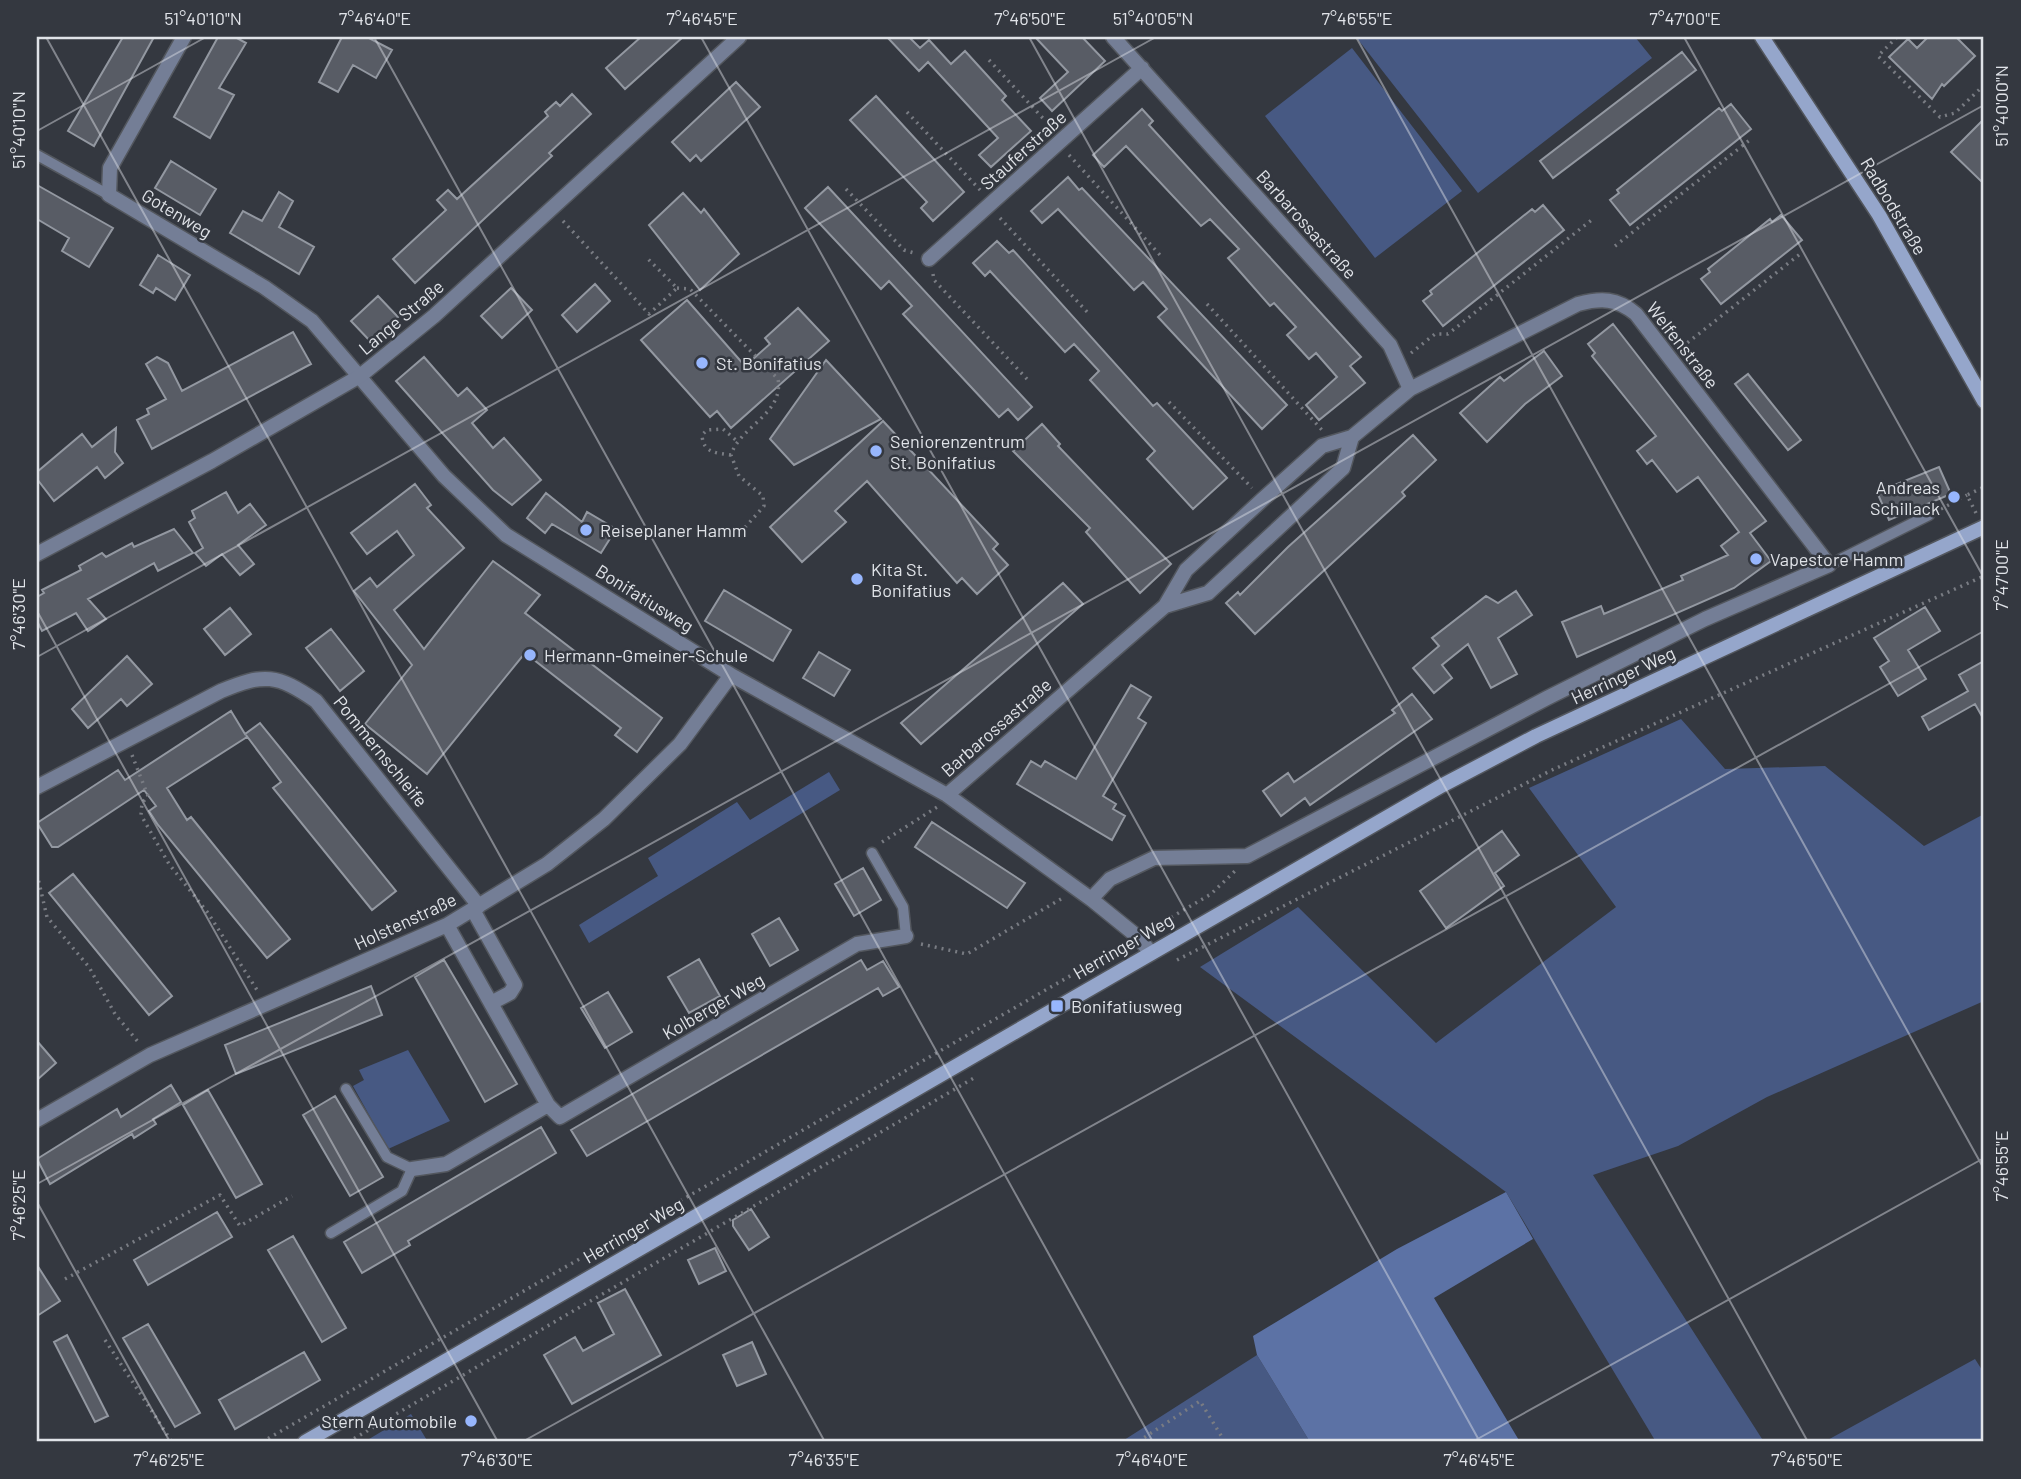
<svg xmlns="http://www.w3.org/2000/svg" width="2021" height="1479" font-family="Barlow,sans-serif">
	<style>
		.green { fill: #475983 }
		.forest { fill: #5c72a5 }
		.building { fill: #585c65; stroke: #9398a1; stroke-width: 2 }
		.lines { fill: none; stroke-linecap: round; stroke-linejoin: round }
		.service-casing { stroke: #53575e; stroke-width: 13 }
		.minor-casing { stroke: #53575e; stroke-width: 17 }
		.tertiary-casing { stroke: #53575e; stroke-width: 17 }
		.secondary-casing { stroke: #53575e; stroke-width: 17 }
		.path { stroke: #797c83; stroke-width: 3.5; stroke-dasharray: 2 5; stroke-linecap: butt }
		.service { stroke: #747e96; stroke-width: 10 }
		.minor { stroke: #747e96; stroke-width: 14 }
		.tertiary { stroke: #747e96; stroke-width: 14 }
		.secondary { stroke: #95a6cb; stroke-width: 14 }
		.ticks { fill: none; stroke: #e0e3e8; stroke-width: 2; stroke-opacity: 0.45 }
		.poi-dot { fill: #97b6fd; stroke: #343840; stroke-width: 2.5 }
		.labels { text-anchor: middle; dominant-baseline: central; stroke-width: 5; stroke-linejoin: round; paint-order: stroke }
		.street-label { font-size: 18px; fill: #e0e3e8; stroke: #343840 }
		.poi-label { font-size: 18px; fill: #e0e3e8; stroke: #343840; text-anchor: start }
		.neatline { fill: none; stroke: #e0e3e8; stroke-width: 2.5 }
		.ticks-label { font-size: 18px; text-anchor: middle; fill: #e0e3e8 }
	</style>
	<rect width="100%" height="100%" fill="#343840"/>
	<path class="green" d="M1356 37H1635L1652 58 1478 193Z
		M1352 48 1462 191 1375 258 1265 116Z
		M1681 719 1725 769 1825 766 1924 846 1984 814V1001L1767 1097 1678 1146 1593 1175 1764 1442H1656L1506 1192 1200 967 1298 907 1436 1043 1616 907 1529 788Z
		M829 772 840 790 589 943 579 925 658 876 648 858 737 802 750 820Z
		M408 1050 450 1121 388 1149 353 1086 364 1080 359 1070Z
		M1257 1355 1310 1442H1121Z
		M1975 1359 1984 1373V1442H1824Z
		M411 1414 428 1442H364Z"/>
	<path class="forest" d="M1506 1192 1533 1239 1434 1298 1520 1442H1310L1257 1355 1253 1336 1397 1249Z"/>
	<path class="building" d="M123 37H154L94 146 68 131Z
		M218 37H235L246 43 219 88 234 95 210 138 174 117Z
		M342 37H367L392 50 376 78 353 65 338 92 319 82Z
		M641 37H683L625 89 606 68Z
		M887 37H909L920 48 929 40 951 64 965 51 1006 96 1002 100 1031 131 991 167 979 155 998 138 928 62 919 71Z
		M1035 37H1082L1105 61 1052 111 1040 98 1068 72Z
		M1928 37H1956L1975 56 1944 86 1942 84 1932 99 1889 57 1908 39 1917 48Z
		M1682 52 1696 70 1553 178 1540 161Z
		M736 82 760 107 701 161 696 155 690 161 672 142Z
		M572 94 591 114 549 153 552 156 415 283 393 259 446 210 437 200 448 190 457 199 548 116 545 112 556 102 560 106Z
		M876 96 964 192 933 221 921 208 927 202 850 120Z
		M1731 104 1751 129 1630 225 1610 200 1619 193 1617 190 1719 108 1722 111Z
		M1142 109 1153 121 1149 125 1361 357 1350 366 1365 383 1319 420 1306 405 1337 377 1316 353 1309 359 1287 335 1296 327 1274 303 1270 306 1228 258 1239 249 1210 219 1201 226 1126 146 1104 167 1093 155Z
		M1984 119V184L1951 152Z
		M171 161 216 189 200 215 155 188Z
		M1068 177 1079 190 1082 188 1287 405 1262 429 1158 317 1167 309 1143 282 1134 290 1058 209 1042 223 1031 211Z
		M37 185 113 228 89 267 62 251 69 238 37 219Z
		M828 187 1032 407 1018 420 1008 409 999 417 903 314 912 306 889 281 881 289 805 208Z
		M279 192 293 201 279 227 314 247 299 274 230 233 243 211 262 221Z
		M683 193 701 213 704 209 739 254 700 290 649 225Z
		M1543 205 1564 230 1443 326 1423 301 1432 294 1430 291 1532 209 1535 212Z
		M1781 215 1802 240 1721 304 1701 279 1710 272 1708 269 1770 219 1772 222Z
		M997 241 1009 253 1013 250 1153 406 1157 403 1227 478 1193 509 1147 459 1155 451 1090 380 1099 371 1074 344 1065 352 990 271 985 276 973 263Z
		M158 255 190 275 175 300 156 288 153 293 140 285Z
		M595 284 610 301 577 332 562 315Z
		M511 288 532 310 502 338 481 316Z
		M378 296 398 317 371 342 351 321Z
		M687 300 745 366 770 344 765 338 798 308 829 341 731 428 717 411 710 417 641 340Z
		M1613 324 1766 521 1750 533 1771 561 1734 588 1577 657 1562 622 1601 606 1604 614 1683 580 1681 576 1728 555 1721 546 1739 532 1698 477 1677 492 1652 460 1647 464 1637 451 1656 436 1592 356 1595 353 1588 344Z
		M293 332 311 364 152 449 137 420 149 414 147 409 166 399 146 364 157 357 168 363 182 391Z
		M1544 351 1562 376 1525 404 1487 442 1460 413 1500 377 1504 381Z
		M424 357 458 396 467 388 487 410 472 423 493 448 504 438 541 480 512 505 493 490 396 381Z
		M826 360 881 419 794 465 770 439Z
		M1748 374 1801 440 1788 450 1735 384Z
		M883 421 998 544 993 549 1008 565 977 594 962 578 957 583 867 481 835 511 846 522 802 562 770 527Z
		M1042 424 1060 444 1058 446 1171 564 1140 593 1086 532 1090 528 1013 451Z
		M116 428 115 452 123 463 105 478 97 467 54 501 37 479V472L82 434 92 447Z
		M1413 435 1436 460 1402 492 1405 496 1255 634 1226 603 1238 592 1240 595 1288 547Z
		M1939 467 1951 494 1889 520 1877 492Z
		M415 484 431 505 427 508 464 548 394 610 424 649 493 561 540 595 525 613 662 718 637 752 615 735 621 728 525 653 427 774 365 724 412 665 354 591 370 578 377 587 414 555 397 531 367 554 351 533Z
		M226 492 238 513 250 504 266 525 238 545 254 564 240 575 222 554 206 566 195 553 203 548 189 522 195 518 192 511Z
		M546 493 582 522 587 512 616 529 601 553 552 524 545 533 527 518Z
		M174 529 193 553 158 571 154 563 88 599 106 619 88 631 76 613 42 631 37 621V597L44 593 42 590 81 570 79 566 102 553 106 557 132 543 134 547Z
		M1063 583 1083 604 921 744 901 723Z
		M724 590 791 630 773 661 705 621Z
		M1516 591 1532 615 1498 638 1517 674 1491 688 1468 644 1442 665 1452 678 1434 693 1413 668 1439 646 1432 638 1486 596 1498 603Z
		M1925 607 1940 631 1908 650 1926 679 1898 696 1880 667 1889 661 1874 638Z
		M230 608 251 634 225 655 204 629Z
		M331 629 364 671 340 691 306 648Z
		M819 652 850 670 834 696 803 678Z
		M127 656 152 684 127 706 121 699 88 728 72 709Z
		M1984 661V720L1975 704 1929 730 1922 717 1968 691 1959 675Z
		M1131 685 1151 697 1138 718 1146 723 1103 796 1116 804 1113 809 1125 816 1112 840 1017 784 1031 761 1041 767 1045 761 1076 779Z
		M1412 694 1432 719 1310 805 1305 798 1281 816 1263 791 1288 773 1294 782 1395 713 1392 710Z
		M231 711 245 734 260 723 396 891 372 910 273 788 281 782 246 735 247 737 167 788 187 820 191 817 290 939 267 958 158 825 149 811 156 806 144 790 58 847H52L37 823 118 770 125 780Z
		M932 822 1025 883 1007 908 915 847Z
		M1502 831 1519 855 1495 873 1504 886 1446 928 1420 891Z
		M863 868 881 900 854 916 835 884Z
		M73 874 172 996 149 1015 49 893Z
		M779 918 798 950 770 966 752 934Z
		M699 959 720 996 689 1013 668 977Z
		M444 960 517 1084 485 1102 415 977Z
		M861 960 867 970 883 961 899 987 883 996 878 988 587 1156 571 1130Z
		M371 986 382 1015 236 1074 225 1045Z
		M608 992 632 1032 605 1048 581 1008Z
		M37 1041 56 1063 37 1080Z
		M171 1085 181 1102 153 1119 156 1124 134 1138 132 1134 50 1184 37 1159 117 1109 121 1117Z
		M208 1090 262 1184 236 1198 183 1105Z
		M335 1096 383 1177 350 1196 303 1115Z
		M541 1127 556 1153 408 1241 410 1245 362 1273 344 1242Z
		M751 1209 769 1237 749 1250 733 1226V1220Z
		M217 1212 232 1237 148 1285 134 1260Z
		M293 1236 346 1328 322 1342 268 1250Z
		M715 1248 726 1271 699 1284 688 1260Z
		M37 1265 60 1301 37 1316Z
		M625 1289 661 1355 572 1404 544 1355 575 1337 583 1351 614 1334 598 1303Z
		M148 1324 200 1413 175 1427 123 1338Z
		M67 1335 108 1416 95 1422 54 1342Z
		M752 1342 766 1374 737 1386 723 1355Z
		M304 1352 320 1380 235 1429 219 1400Z"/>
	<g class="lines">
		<g class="service-casing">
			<path id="service" d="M37 155 109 195
				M1829 565 1929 515
				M872 853 903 907 906 936
				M331 1233 402 1191 412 1169 387 1157 346 1089"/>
		</g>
		<g class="minor-casing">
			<path id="minor" d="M184 37 110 168 109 195 264 287 312 321 444 476 506 535 731 675 947 795 1091 899 1138 937 1151 953
				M1113 37 1390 345 1410 389
				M929 259 1142 68
				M1352 437 1343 468 1208 593 1165 606 1186 570 1263 499 1322 446Z
				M37 787 221 691C264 673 277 674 316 701L479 906
				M947 795 1165 606
				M1091 899 1110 879 1154 858 1247 856 1547 698 1705 619 1829 565 1636 314C1617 298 1601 298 1578 304L1410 389 1352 437
				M473 910 515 985 510 993 491 1003
				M447 925 548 1105 560 1117 857 944 906 936
				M37 1120 150 1055 447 925 547 864 604 819 680 744 731 675
				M412 1169 446 1164 548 1105"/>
		</g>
		<g class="tertiary-casing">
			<path id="tertiary" d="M37 554 212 461 360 376 434 316 739 37"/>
		</g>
		<g class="secondary-casing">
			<path id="secondary" d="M1762 37 1879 215 1984 401
				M305 1442 1441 786 1536 736 1984 527"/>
		</g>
		<path class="path" d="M1897 37 1878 56 1940 117 1955 113 1984 85
			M989 60 1052 128
			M907 112 982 192
			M1069 155 1160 255
			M846 189 904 250 914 253
			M1000 218 1090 315
			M563 221 649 314 677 288 646 257
			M1615 246 1751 139
			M933 274 934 280 1027 379
			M677 288 690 289 778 379C784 414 740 426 731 455L739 476 763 496 764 506 741 532
			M1207 304 1322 430
			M1682 347 1800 254
			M1411 353 1435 334H1448L1594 218
			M1169 402 1252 488
			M731 455C716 453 703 453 702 435L707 430 723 429 737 441
			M1941 509 1967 495
			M1976 513 1967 495 1984 487
			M132 755 148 796 142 803 141 815 169 864 208 913 257 990
			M882 842 937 807
			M37 874 47 917 89 967 115 1014 139 1043
			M1153 928 1211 894 1235 871
			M921 944 967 954 1061 899
			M1177 960 1552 770 1984 576
			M65 1279 220 1195 240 1226 292 1196
			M105 1340 172 1442
			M262 1442 1122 946
			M348 1442 974 1078
			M1145 1442 1142 1439 1200 1401 1225 1442"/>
		<use href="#service" class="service"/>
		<use href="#minor" class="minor"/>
		<use href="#tertiary" class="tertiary"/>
		<use href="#secondary" class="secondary"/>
	</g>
	<path class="ticks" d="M46 37 825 1442M374 37 1153 1442M701 37 1480 1442M1029 37 1808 1442M1356 37 1984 1169M1684 37 1984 578M37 131 206 37M37 611 498 1442M37 657 1156 37M37 1184 1984 105M37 1202 170 1442M522 1442 1984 631M1472 1442 1984 1158"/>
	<g class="poi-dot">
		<circle cx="702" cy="363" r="7"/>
		<circle cx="876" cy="451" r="7"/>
		<circle cx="1954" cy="497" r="7"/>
		<circle cx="586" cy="530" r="7"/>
		<circle cx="1756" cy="559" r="7"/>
		<circle cx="857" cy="579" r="7"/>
		<circle cx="530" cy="655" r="7"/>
		<rect x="1050" y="999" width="14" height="14" rx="3.5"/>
		<circle cx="471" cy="1421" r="7"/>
	</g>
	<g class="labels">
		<g class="street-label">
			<text transform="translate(1023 150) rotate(-42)">Stauferstraße</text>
			<text transform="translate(1894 206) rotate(59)">Radbodstraße</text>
			<text transform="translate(177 213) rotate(31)">Gotenweg</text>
			<text transform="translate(1307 224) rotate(48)">Barbarossastraße</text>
			<text transform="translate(401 317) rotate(-40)">Lange Straße</text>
			<text transform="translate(1683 345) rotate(52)">Welfenstraße</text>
			<text transform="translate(645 598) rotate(32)">Bonifatiusweg</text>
			<text transform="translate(1623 675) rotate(-25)">Herringer Weg</text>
			<text transform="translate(996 727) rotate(-41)">Barbarossastraße</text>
			<text transform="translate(381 751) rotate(51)">Pommernschleife</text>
			<text transform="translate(405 921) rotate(-25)">Holstenstraße</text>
			<text transform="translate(1123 946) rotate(-30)">Herringer Weg</text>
			<text transform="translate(713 1006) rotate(-30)">Kolberger Weg</text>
			<text transform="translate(633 1230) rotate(-30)">Herringer Weg</text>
		</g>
		<g class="poi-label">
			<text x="716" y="363">St. Bonifatius</text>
			<text x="890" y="441">Seniorenzentrum<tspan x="890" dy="21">St. Bonifatius</tspan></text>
			<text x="1940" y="487" text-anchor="end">Andreas<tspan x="1940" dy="21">Schillack</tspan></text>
			<text x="600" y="530">Reiseplaner Hamm</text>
			<text x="1770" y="559">Vapestore Hamm</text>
			<text x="871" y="569">Kita St.<tspan x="871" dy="21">Bonifatius</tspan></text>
			<text x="544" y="655">Hermann-Gmeiner-Schule</text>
			<text x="1071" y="1006">Bonifatiusweg</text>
			<text x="457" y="1421" text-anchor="end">Stern Automobile</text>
		</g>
	</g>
	<rect width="2021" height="1479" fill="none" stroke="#343840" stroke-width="77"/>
	<rect x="38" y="38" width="1944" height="1402" class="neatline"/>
	<g class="ticks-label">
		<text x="203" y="25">51°40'10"N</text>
		<text x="375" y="25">7°46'40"E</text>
		<text x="702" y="25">7°46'45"E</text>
		<text x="1030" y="25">7°46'50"E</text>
		<text x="1153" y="25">51°40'05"N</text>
		<text x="1357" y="25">7°46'55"E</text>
		<text x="1685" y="25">7°47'00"E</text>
		<text transform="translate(2002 106) rotate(-90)" y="6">51°40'00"N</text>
		<text transform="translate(19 130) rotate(-90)" y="6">51°40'10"N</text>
		<text transform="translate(2002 575) rotate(-90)" y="6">7°47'00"E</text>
		<text transform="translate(19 614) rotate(-90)" y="6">7°46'30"E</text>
		<text transform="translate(2002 1166) rotate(-90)" y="6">7°46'55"E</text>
		<text transform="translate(19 1205) rotate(-90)" y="6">7°46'25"E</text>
		<text x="169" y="1466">7°46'25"E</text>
		<text x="497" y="1466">7°46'30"E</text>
		<text x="824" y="1466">7°46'35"E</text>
		<text x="1152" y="1466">7°46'40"E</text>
		<text x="1479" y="1466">7°46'45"E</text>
		<text x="1807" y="1466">7°46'50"E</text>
	</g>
</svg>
